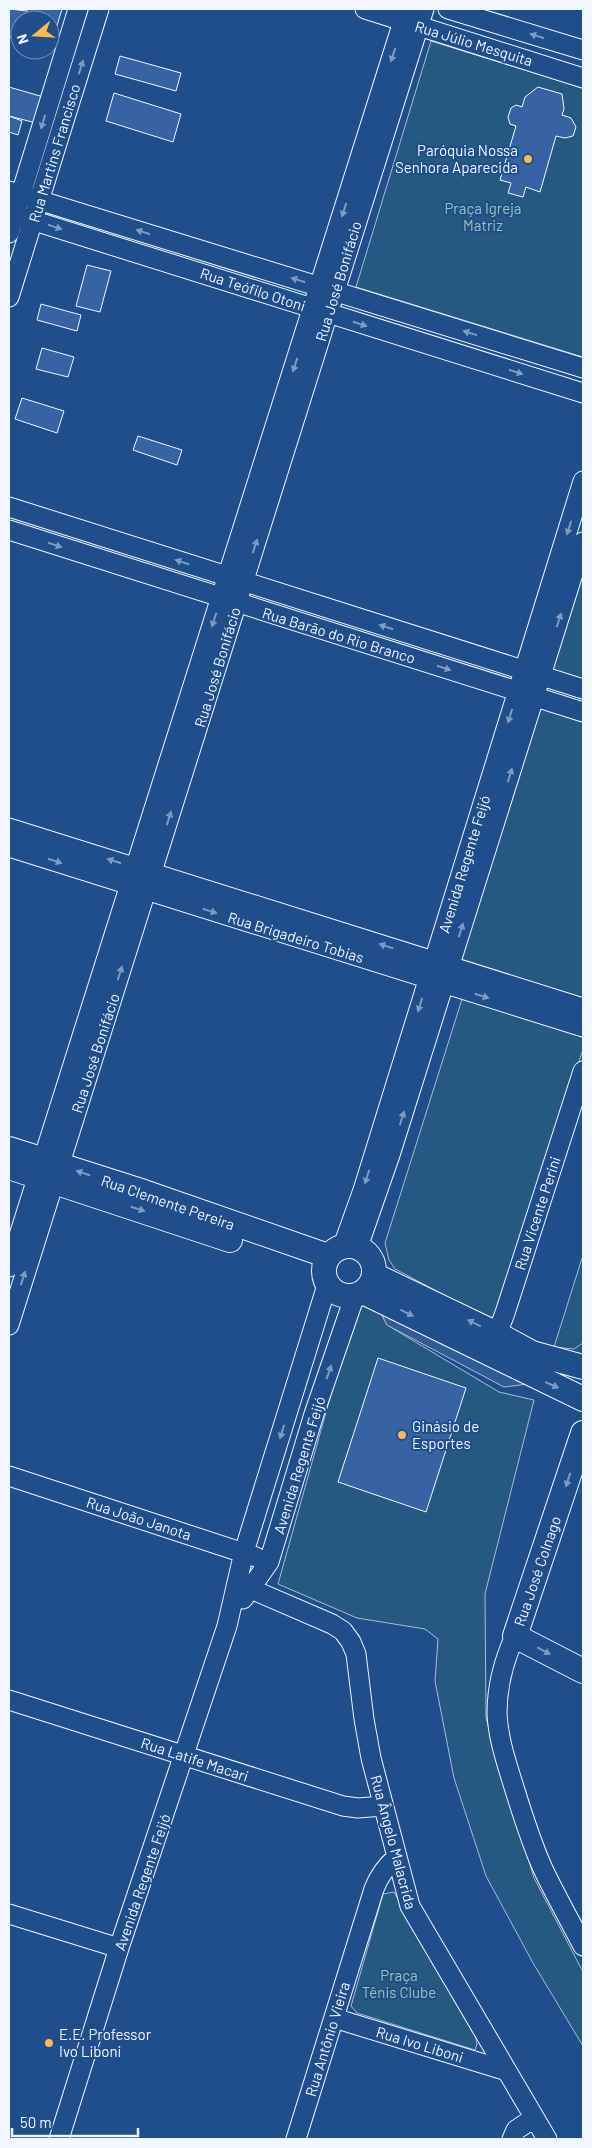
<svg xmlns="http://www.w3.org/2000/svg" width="592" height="2148" font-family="Barlow,sans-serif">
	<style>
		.green { fill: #245a82; stroke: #a8bbd7 }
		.parking { fill: #305b95; stroke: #a8bbd7 }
		.building { fill: #3563a3; stroke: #f2f6ff }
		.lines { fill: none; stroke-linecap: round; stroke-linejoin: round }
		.minor-casing { stroke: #f2f6ff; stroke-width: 21 }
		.major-casing { stroke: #f2f6ff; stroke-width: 26 }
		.minor { stroke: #1f4e8c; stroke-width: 19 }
		.major { stroke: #1f4e8c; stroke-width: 24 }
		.oneway { fill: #7e9ac0 }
		.poi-dot { fill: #ffb74d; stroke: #1f4e8c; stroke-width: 2 }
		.labels { text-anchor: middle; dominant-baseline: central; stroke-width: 4; stroke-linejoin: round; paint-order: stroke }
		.street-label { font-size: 15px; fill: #f2f6ff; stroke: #1f4e8c }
		.poi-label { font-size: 15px; fill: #f2f6ff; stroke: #1f4e8c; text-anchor: start }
		.park-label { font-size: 15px; fill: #97c8a6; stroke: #1f4e8c }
	</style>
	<rect width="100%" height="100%" fill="#1f4e8c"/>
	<path class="green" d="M431 41 583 88V357L356 287Z
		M583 552V689L541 676Z
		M535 697 583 712V1008L450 966Z
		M463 996 583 1035V1049L497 1323 395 1269 389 1260 385 1243Z
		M583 1255V1343L574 1349 554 1347Z
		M376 1303 387 1325 499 1392 534 1400 485 1594 486 1718 534 1878 583 1972V2046L533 1963 486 1876 454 1778 435 1681 438 1639 425 1629 357 1618 278 1584 356 1305Z
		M394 1892 476 2038 477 2044 475 2050 357 2013 351 2006 383 1894Z"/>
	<path class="parking" d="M370 1291 544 1382 504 1387 387 1325Z"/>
	<path class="building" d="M9 9 27 11V9H62L50 49V20H20V40L9 37Z
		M120 56 181 73 176 91 115 74Z
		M9 87 47 98 40 124 9 116Z
		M538 87 562 94 564 109 562 115 571 118 576 127 573 136 565 138 556 136 540 192 526 187 523 197 508 193 511 183 500 180 516 126 510 124 508 117 511 108 516 105 522 107 525 97Z
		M114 93 181 114 173 142 106 121Z
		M9 116 22 121 18 135 9 132Z
		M87 265 111 271 100 312 76 306Z
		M41 304 81 315 77 331 37 320Z
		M42 348 74 357 68 377 36 369Z
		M22 398 64 411 57 433 15 419Z
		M138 436 182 450 177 465 133 450Z
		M378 1358 466 1388 426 1512 338 1482Z"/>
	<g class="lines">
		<g class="minor-casing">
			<path id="minor" d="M365 9 583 78
				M448 9 583 50
				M9 191 583 368
				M9 213 583 393
				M9 233 78 9
				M9 297 99 9
				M9 507 583 689
				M9 530 583 712
				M9 828 583 1008
				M9 847 583 1027
				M343 1246 363 1190 583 481
				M358 1247 390 1155 583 542
				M9 1267 407 9
				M9 1325 424 9
				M492 1347 505 1313 583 1071
				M9 1476 256 1557
				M237 1583 332 1624 343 1631 351 1642 356 1654 364 1719 371 1758 410 1906 547 2139
				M243 1599 269 1562 314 1414 355 1295
				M515 1636C504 1660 497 1686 497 1713 498 1738 506 1761 513 1784 522 1813 531 1843 544 1871 556 1896 570 1921 583 1946
				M9 1700 343 1806 358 1808 383 1806
				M9 1914 119 1948
				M334 2018 507 2071
				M59 2139 119 1948 227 1626 244 1552 327 1285
				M296 2139 374 1889C379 1876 385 1867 396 1858
				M512 2139 516 2130 534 2118"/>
		</g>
		<g class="major-casing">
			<path id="major" d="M9 1149 144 1192 328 1256
				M9 1167 230 1240
				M324 1271a25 25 0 1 1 50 0a25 25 0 1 1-50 0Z
				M374 1275 497 1334 532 1353 583 1367
				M363 1292 583 1399
				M583 1433 515 1636 583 1671"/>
		</g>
		<use href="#minor" class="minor"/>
		<use href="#major" class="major"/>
	</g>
	<defs><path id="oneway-solid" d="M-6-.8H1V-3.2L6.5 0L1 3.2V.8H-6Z" transform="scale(1.25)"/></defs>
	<g class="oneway">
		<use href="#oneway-solid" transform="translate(537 36) rotate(-163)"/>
		<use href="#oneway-solid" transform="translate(393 55) rotate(108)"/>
		<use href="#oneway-solid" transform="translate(81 67) rotate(-73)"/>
		<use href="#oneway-solid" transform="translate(43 122) rotate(107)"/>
		<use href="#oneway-solid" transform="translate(344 210) rotate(108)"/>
		<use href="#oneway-solid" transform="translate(55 227) rotate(18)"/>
		<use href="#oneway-solid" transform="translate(143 232) rotate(-163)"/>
		<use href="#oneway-solid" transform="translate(298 280) rotate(-163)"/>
		<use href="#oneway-solid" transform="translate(360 324) rotate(17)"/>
		<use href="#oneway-solid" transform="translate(470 333) rotate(-163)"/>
		<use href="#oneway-solid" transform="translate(295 365) rotate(108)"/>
		<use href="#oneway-solid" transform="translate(516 372) rotate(17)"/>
		<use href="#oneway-solid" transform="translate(569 528) rotate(107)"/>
		<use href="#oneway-solid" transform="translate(55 545) rotate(18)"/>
		<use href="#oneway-solid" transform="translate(255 546) rotate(-72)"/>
		<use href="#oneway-solid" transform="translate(182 562) rotate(-162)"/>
		<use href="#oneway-solid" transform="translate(214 620) rotate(108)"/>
		<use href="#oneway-solid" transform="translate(559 620) rotate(-72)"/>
		<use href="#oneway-solid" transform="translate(386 627) rotate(-163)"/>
		<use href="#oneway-solid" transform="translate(444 668) rotate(17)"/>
		<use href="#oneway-solid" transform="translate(510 716) rotate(107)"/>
		<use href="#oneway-solid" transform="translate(510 775) rotate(-73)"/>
		<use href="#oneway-solid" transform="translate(169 818) rotate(-73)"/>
		<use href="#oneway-solid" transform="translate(55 861) rotate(18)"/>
		<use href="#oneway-solid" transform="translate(114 861) rotate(-162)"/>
		<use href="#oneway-solid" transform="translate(210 911) rotate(17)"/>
		<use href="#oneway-solid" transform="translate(461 930) rotate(-73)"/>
		<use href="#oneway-solid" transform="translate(386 946) rotate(-163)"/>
		<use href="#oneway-solid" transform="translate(120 973) rotate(-72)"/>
		<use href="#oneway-solid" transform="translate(482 996) rotate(17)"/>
		<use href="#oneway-solid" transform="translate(420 1005) rotate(107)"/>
		<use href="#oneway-solid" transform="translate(402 1118) rotate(-73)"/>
		<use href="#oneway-solid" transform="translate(83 1173) rotate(-162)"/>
		<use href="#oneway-solid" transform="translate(367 1177) rotate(107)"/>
		<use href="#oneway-solid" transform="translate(138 1209) rotate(18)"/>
		<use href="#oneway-solid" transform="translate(23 1278) rotate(-73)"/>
		<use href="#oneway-solid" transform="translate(407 1313) rotate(26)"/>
		<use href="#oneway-solid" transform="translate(474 1323) rotate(-154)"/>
		<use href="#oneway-solid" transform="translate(329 1372) rotate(-71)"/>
		<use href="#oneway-solid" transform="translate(552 1385) rotate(24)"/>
		<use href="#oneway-solid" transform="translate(282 1432) rotate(107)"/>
		<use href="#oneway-solid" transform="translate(568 1480) rotate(108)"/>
		<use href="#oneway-solid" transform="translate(544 1651) rotate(28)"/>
	</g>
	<g class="poi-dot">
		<circle cx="528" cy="159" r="5"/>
		<circle cx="402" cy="1435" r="5"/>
		<circle cx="49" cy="2043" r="5"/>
	</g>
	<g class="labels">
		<g class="street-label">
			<text transform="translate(474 43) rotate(17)">Rua Júlio Mesquita</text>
			<text transform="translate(54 153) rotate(-73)">Rua Martins Francisco</text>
			<text transform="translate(338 281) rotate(-73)">Rua José Bonifácio</text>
			<text transform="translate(253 289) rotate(18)">Rua Teófilo Otoni</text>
			<text transform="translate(339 635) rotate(17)">Rua Barão do Rio Branco</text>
			<text transform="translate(217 667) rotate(-73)">Rua José Bonifácio</text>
			<text transform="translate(464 864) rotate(-73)">Avenida Regente Feijó</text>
			<text transform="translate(296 937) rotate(17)">Rua Brigadeiro Tobias</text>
			<text transform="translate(95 1053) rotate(-72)">Rua José Bonifácio</text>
			<text transform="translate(168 1202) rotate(19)">Rua Clemente Pereira</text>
			<text transform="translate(537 1213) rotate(-72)">Rua Vicente Perini</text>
			<text transform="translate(299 1465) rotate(-73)">Avenida Regente Feijó</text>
			<text transform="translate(139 1518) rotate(18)">Rua João Janota</text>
			<text transform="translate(537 1571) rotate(-71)">Rua José Colnago</text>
			<text transform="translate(195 1759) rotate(18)">Rua Latife Macari</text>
			<text transform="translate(394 1842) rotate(75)">Rua Ângelo Malacrida</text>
			<text transform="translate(142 1882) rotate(-71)">Avenida Regente Feijó</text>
			<text transform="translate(327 2039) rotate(-73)">Rua Antônio Vieira</text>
			<text transform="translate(420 2044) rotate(17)">Rua Ivo Liboni</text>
		</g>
		<g class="poi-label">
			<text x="518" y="150" text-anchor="end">Paróquia Nossa<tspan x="518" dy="17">Senhora Aparecida</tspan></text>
			<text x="412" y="1426">Ginásio de<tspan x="412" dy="17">Esportes</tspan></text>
			<text x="59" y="2034">E.E. Professor<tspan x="59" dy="17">Ivo Liboni</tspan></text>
		</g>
		<g class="park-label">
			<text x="483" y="208">Praça Igreja<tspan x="483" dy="17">Matriz</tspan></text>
			<text x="399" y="1975">Praça<tspan x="399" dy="17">Tênis Clube</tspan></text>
		</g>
	</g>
	<rect width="592" height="2148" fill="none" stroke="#f2f6ff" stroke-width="20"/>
	<g transform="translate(35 35) rotate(252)"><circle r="24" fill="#1f4e8c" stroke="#7391ba"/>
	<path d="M0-4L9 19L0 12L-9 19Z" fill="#ffb74d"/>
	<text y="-8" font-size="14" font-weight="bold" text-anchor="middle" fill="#f2f6ff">N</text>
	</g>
	<path d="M12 2128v8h126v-8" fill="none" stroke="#f2f6ff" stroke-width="2.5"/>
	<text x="20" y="2128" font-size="15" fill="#f2f6ff" stroke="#1f4e8c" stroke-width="4" paint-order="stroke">50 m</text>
</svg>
